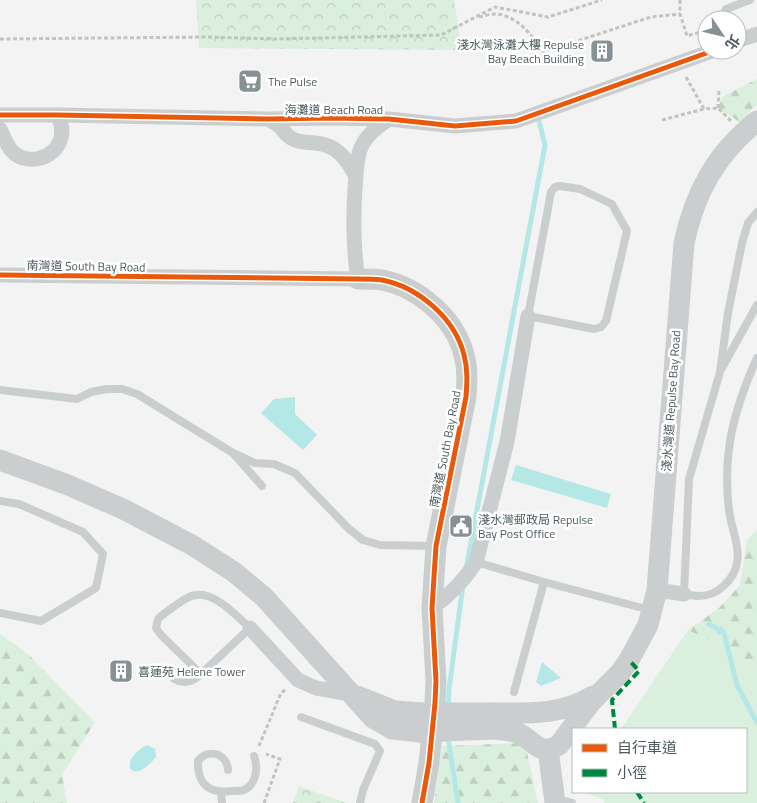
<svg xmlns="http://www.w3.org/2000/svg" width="757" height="803" font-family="'Titillium Web','Noto Sans TC',sans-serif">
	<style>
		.grass { fill: #dbefde }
		.forest { fill: url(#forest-firs) }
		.park { fill: url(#park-crowns) }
		.water { fill: #b4e8e6 }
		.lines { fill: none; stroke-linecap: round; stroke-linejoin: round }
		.stream { stroke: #b4e8e6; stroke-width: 5 }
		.path { stroke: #bdc6c1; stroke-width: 3; stroke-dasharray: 4 2.5; stroke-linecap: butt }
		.lane { stroke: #cbcecf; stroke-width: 8 }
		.street { stroke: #cbcecf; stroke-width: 15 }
		.secondary { stroke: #cbcece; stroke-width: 21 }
		.secondary-bridge { stroke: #cbcece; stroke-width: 21 }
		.quiet { stroke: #00873e; stroke-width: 4; stroke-dasharray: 8 4; stroke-linecap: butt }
		.cycleway-casing { stroke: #fff; stroke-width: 8 }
		.cycleway { stroke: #e8590c; stroke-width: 5 }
		.labels { text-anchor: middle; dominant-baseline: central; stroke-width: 5; stroke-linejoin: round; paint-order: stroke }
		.poi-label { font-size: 12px; fill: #4c5a5e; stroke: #fff; text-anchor: start }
		.street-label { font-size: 12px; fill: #4c5a5e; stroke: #fff }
	</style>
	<defs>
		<pattern id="forest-firs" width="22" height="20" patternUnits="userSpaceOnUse" patternTransform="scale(1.25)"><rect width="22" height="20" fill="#dbefde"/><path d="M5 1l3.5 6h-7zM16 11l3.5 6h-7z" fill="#becfc1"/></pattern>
		<pattern id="park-crowns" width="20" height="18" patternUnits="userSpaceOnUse" patternTransform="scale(1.25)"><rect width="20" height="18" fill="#dbefde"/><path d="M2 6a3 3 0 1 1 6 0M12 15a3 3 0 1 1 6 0" fill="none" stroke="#becfc1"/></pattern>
	</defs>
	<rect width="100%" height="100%" fill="#f4f3f3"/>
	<path class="grass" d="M688 630 757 665V803H604V800L584 792H746V729H621Z"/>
	<path class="forest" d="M757 79V105L752 109 741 123 718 108 722 97Z
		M757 530V665L688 630 719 608 740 585 747 540Z
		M0 634 28 654 95 722 62 775 67 803H0Z
		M525 743 538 803H434L442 746Z"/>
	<path class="park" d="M196 0H454L462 50 199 48Z
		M299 786 346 803H293Z"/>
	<path class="water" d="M295 397V414L317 435 303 450 261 413 274 399Z
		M516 465 611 494 607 508 511 480Z
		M542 662 561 678 541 686 536 682Z
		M147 745 155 749 156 757C130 789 117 760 147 745Z"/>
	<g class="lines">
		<path class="stream" d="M466 569 545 145 539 121
			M709 624 724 633 737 685 757 723
			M448 708 449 689 463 585
			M448 737 458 803"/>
		<path class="path" d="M680 0V14L687 36 707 30
			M479 17C484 16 490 14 495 14 517 15 532 35 543 52L651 17 680 14
			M0 39 207 37 277 39 441 35 495 7 548 17 602 0
			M686 77 704 109 718 108 731 121
			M718 108 719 90
			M662 120 704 109
			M259 746 281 693 286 689
			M264 803 280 759 266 754"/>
		<path class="lane" d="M721 20 726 9 750 0
			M560 186 580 189 612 204 627 231 606 321 601 327 594 329 528 316 551 192 555 187Z
			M757 212 748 223 742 243 728 313 720 372 689 479 684 594C689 595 695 596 700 596 717 596 734 580 737 563 740 545 731 527 729 510 722 454 734 409 757 358
			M722 368 757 305
			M0 390 77 399 91 392 107 389H122L137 394 233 453
			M262 486 233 453 255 463 274 464 295 473 349 529 363 540 380 545 434 546
			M0 501 19 504 83 532 103 554 96 588 41 621 0 613
			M476 562 544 582 650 610
			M174 679C185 685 193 682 201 674L250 628C235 615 210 585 187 598 178 603 169 610 161 616L158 619 156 628 161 635 201 674
			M514 692 544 582
			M301 717 375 744 380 751 363 790 360 803
			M228 770C227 753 208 748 198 761 197 785 210 794 232 791 235 791 241 791 244 790 257 784 258 767 254 756
			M221 792 222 803
			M556 799 572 803"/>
		<path class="street" d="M737 41 757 34
			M0 115H58L268 119 330 118 389 119 455 126 516 121 715 50
			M268 119C272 121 276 123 279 126 284 130 286 136 293 139 300 143 308 142 316 143 337 145 347 159 356 177
			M0 129C4 137 7 147 14 153 28 165 53 159 60 141 64 132 61 123 58 115
			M0 275 358 279C353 248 353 220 355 189 356 177 356 162 360 150 365 136 377 127 389 119
			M657 590 684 594
			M432 608C450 595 464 581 476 562L507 442 528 316
			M250 628 298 680 316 688 350 694"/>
		<path class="secondary" d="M358 279C366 279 374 279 382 280 418 287 455 318 464 355 468 369 467 383 466 397L436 546 432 608 436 681 435 703 429 763 422 803
			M0 460 68 485 123 509 192 545 234 572 264 597 373 718 392 729 420 732
			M357 696 395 711 421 713
			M489 713C525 713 561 716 593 696
			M493 729C502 730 512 730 520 734 535 742 540 756 559 745L591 702 620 673 629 660 648 625 657 590 684 243C695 192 716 154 757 121
			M548 749 555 803"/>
		<path class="secondary-bridge" d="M421 713H489
			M420 732 493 729"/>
		<path class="quiet" d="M615 729 612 700 639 671 629 660
			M637 792 644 803"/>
		<g class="cycleway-casing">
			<path id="cycleway" d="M0 115H58L268 119 330 118 389 119 455 126 516 121 715 50
				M0 275 358 279C366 279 374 279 382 280 418 287 455 318 464 355 468 369 467 383 466 397L436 546 432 608 436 681 435 703 429 763 422 803"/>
		</g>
		<use href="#cycleway" class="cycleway"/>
	</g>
	<defs>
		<g id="building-square" transform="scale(1.25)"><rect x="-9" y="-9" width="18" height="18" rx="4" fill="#879092" stroke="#fff"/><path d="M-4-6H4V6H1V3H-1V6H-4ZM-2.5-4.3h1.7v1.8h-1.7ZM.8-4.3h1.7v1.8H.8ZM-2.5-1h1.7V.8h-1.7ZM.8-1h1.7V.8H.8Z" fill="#fff"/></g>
		<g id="supermarket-square" transform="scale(1.25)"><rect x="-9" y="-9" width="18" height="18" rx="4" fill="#879092" stroke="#fff"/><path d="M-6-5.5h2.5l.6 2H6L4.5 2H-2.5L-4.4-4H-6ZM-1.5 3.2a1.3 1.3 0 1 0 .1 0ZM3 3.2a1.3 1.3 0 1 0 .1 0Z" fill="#fff"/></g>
		<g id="civic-square" transform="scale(1.25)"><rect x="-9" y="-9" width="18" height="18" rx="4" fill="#879092" stroke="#fff"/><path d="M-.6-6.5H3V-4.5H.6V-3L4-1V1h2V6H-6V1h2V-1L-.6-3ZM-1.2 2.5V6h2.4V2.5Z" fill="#fff"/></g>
	</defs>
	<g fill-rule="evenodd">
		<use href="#building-square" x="602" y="51"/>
		<use href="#supermarket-square" x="250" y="81"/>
		<use href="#civic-square" x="461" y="526"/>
		<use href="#building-square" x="121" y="671"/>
	</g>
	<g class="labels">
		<g class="poi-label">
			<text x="584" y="44" text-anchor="end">淺水灣泳灘大樓 Repulse<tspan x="584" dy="14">Bay Beach Building</tspan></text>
			<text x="268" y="81">The Pulse</text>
			<text x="478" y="519">淺水灣郵政局 Repulse<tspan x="478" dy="14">Bay Post Office</tspan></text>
			<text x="138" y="671">喜蓮苑 Helene Tower</text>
		</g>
		<g class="street-label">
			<text x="334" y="109">海灘道 Beach Road</text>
			<text transform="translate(86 266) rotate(1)">南灣道 South Bay Road</text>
			<text transform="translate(671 401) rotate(-86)">淺水灣道 Repulse Bay Road</text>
			<text transform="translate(445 449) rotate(-79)">南灣道 South Bay Road</text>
		</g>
	</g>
	<rect x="572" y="728" width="175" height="65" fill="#ffffff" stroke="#b7bdbf"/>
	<rect x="582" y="744" width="25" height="8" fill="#e8590c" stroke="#b7bdbf"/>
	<text x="617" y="753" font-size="15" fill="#4c5a5e">自行車道</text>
	<rect x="582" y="769" width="25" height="8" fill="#00873e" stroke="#b7bdbf"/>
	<text x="617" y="778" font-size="15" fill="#4c5a5e">小徑</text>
	<g transform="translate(722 35) rotate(125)"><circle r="24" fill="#ffffff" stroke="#b7bdbf"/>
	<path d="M0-4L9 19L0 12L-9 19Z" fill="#879092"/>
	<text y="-8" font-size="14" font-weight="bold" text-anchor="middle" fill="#4c5a5e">北</text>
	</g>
</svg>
